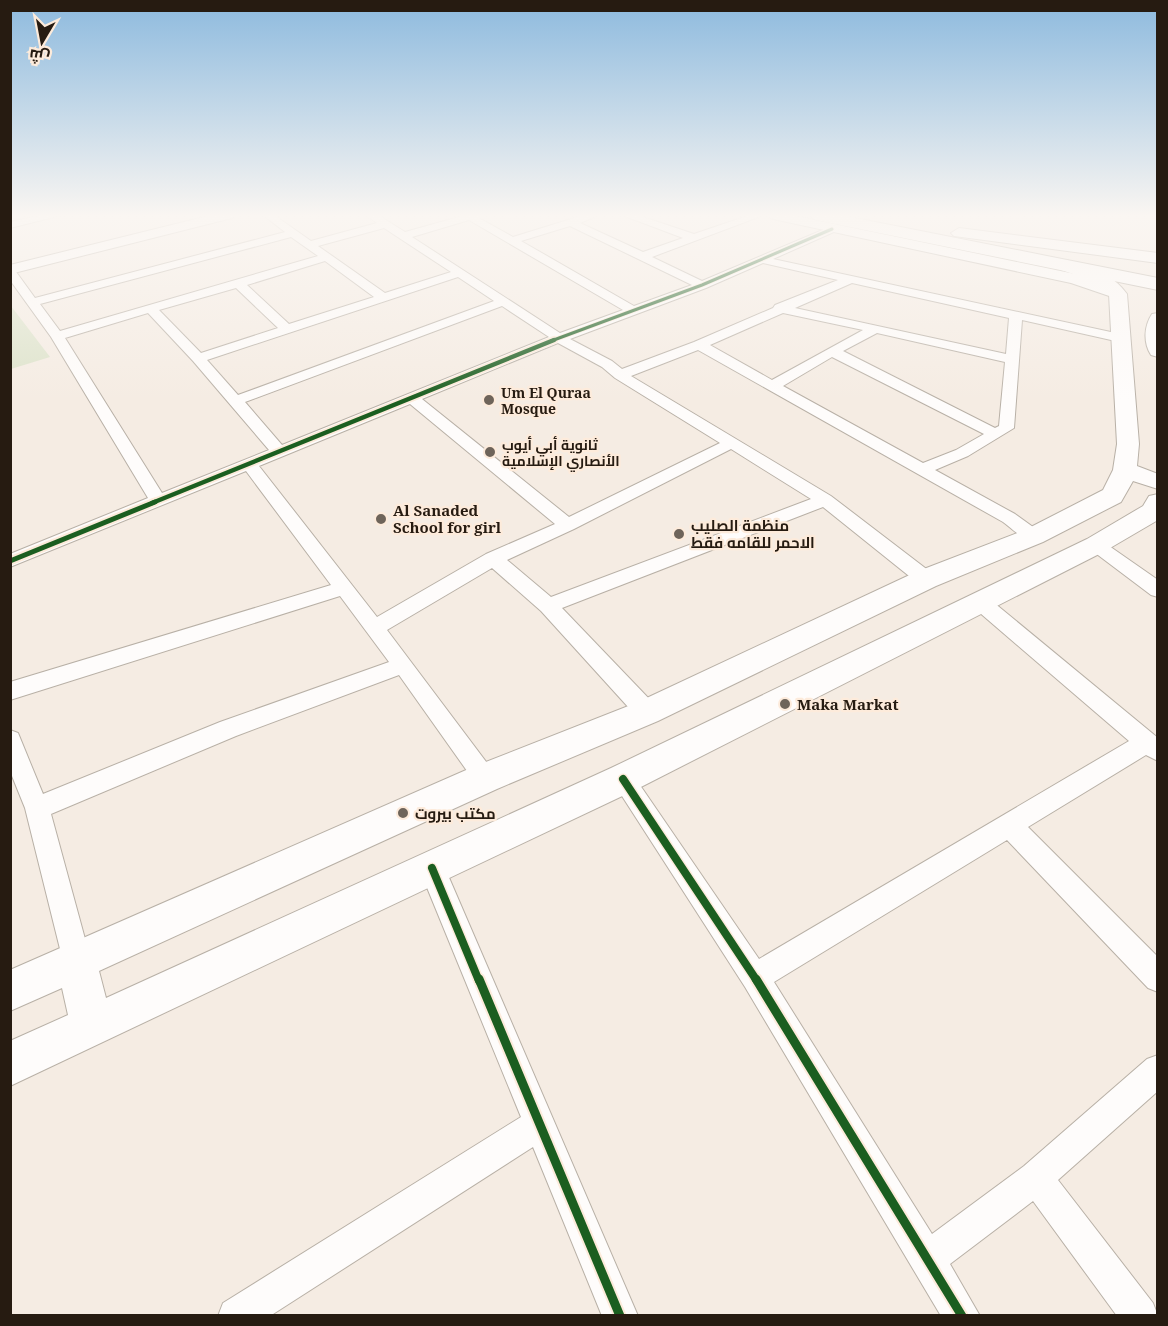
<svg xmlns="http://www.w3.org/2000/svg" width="1168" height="1326" font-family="'Noto Serif',Cairo,serif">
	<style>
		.green { fill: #dde3cb }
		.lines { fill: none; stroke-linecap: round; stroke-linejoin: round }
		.minor-casing { stroke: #b8b0a6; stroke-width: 2 }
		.tertiary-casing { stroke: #b8b0a6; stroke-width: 2 }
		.secondary-casing { stroke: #b8b0a6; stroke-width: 2 }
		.trunk-casing { stroke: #b8b0a6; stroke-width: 2 }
		.minor { fill: #fefcfb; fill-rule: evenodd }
		.tertiary { fill: #fefcfb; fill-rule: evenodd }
		.secondary { fill: #fefcfb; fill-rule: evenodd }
		.trunk { fill: #fefcfb; fill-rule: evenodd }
		.cycleway-far4-casing { stroke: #fdebdb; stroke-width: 5 }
		.cycleway-far3-casing { stroke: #fdebdb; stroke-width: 8 }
		.cycleway-far2-casing { stroke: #fdebdb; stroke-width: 9 }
		.cycleway-far1-casing { stroke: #fdebdb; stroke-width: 11 }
		.cycleway-casing { stroke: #fdebdb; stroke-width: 13 }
		.cycleway-far4 { stroke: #1b5e20; stroke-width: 3 }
		.cycleway-far3 { stroke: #1b5e20; stroke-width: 4.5 }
		.cycleway-far2 { stroke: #1b5e20; stroke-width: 5 }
		.cycleway-far1 { stroke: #1b5e20; stroke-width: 8 }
		.cycleway { stroke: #1b5e20; stroke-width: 9 }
		.poi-dot { fill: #6e645a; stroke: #fdebdb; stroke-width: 2 }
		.labels { text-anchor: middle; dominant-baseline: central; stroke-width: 4.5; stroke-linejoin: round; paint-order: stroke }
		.far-poi-label { font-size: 14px; font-weight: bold; fill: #261b11; stroke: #fdebdb; text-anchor: start }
		.poi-label { font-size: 15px; font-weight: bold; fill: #261b11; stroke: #fdebdb; text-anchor: start }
	</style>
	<rect width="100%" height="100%" fill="#f5ece3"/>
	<path class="green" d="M11 306 50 357 11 369Z"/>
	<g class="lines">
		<g class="minor-casing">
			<path id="minor" d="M43 215H62L10 228V222Z
				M263 215H274L311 241 377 223 366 215H378L405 232 466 215H482L479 218 513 237 584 215H599L580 223 643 252 683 238 622 215H637L694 234 750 215H764L652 257 702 281 832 226 837 229 836 231 773 259 1120 334 1127 338 1120 342 1022 320 1014 428 968 456 935 470 1015 514 1040 532 1043 536 1040 540C1026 544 1014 530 1003 522L698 350 631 376 831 496 933 574 936 579 933 584 926 586 919 584 823 507 562 608 655 705 658 712 655 719 647 721 639 719 541 611 492 568 387 630 493 771 497 778 493 785 485 789 477 785 399 675 236 736 51 814 91 961 87 971 77 975 67 971 63 961 25 808 10 771V730L18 733 43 794 220 722 389 662 340 596 10 700V682L331 585 246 471 10 567V554L148 498 51 337 10 280V268L14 269 35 298 285 232ZM469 220 623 310 560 333 412 237ZM570 226 692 285 634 306 521 241ZM384 228 451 272 385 293 318 246ZM291 237 318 256 60 331 40 304ZM325 261 374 297 289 324 247 285ZM763 263 838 280 775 305 773 308 694 342 622 369 612 361 570 339 706 288ZM458 277 494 301 238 395 207 360ZM852 283 1009 318 1006 354 795 308ZM236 288 278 328 201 353 159 310ZM502 306 549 337 282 445 245 402ZM148 313 193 361 269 450 162 493 65 338ZM783 313 863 330 772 380 710 345ZM877 333 1005 362 999 426 995 428 843 351ZM558 343 602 367 615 378 720 443 569 517 422 399ZM832 357 984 434 956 450 923 463 783 386ZM410 404 555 524 486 554 377 617 259 466ZM731 449 811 499 551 597 507 560 574 529Z
				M1096 539 1102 541 1158 580V597L1151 595 1090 549 1087 545 1090 541Z
				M980 595 987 597 1158 738V761L1146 755 1028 827 1158 957V992L1148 988 1007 840 774 982 932 1234 1024 1166 1147 1059 1158 1055V1091L1058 1180 1153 1303 1158 1316H1117L1033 1201 950 1264 980 1316H941L745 987 611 779 615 772 623 768 631 772 759 959 1129 741 973 607 970 602 973 597Z
				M432 855 441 859 638 1316H602L533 1147 270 1316H218L223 1303 521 1117 419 868 423 859Z"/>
		</g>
		<g class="tertiary-casing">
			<path id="tertiary" d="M212 215H234L232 218 10 274V265Z
				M766 215H791L1075 274 1124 291 1126 294 1118 299 1071 283 773 219Z"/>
		</g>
		<g class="secondary-casing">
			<path id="secondary" d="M959 228 1158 253V263L954 236 951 233Z
				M1065 260C1089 266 1112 273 1127 294L1139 444 1137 466 1158 474V489L1133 481 1121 502 1043 542 936 586 658 721 497 789 99 971 106 998 611 768 1087 539 1143 506 1149 496 1158 494V520L1105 551 635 790 10 1086V1041L68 1015 62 988 10 1011V970L473 767 636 703 916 572 1025 530 1103 490 1113 470 1117 444 1109 294 1095 282 1059 269 1057 265Z
				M1158 313V357L1151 355C1143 343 1144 326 1152 314Z"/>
		</g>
		<g class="trunk-casing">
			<path id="trunk" d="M808 215H840L1158 278V290L816 220Z"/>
		</g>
		<use href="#minor" class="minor"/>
		<use href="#tertiary" class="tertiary"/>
		<use href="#secondary" class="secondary"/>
		<use href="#trunk" class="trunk"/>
		<g class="cycleway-far4-casing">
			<path id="cycleway-far4" d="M551 341 702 285 832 229"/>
		</g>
		<g class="cycleway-far3-casing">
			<path id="cycleway-far3" d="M152 503 554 340"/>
		</g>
		<g class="cycleway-far2-casing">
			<path id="cycleway-far2" d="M10 561 155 502"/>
		</g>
		<g class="cycleway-far1-casing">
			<path id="cycleway-far1" d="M623 779 757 981
				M432 868 479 981"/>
		</g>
		<g class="cycleway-casing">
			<path id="cycleway" d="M479 979 620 1316
				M756 979 962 1316"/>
		</g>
		<use href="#cycleway-far4" class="cycleway-far4"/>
		<use href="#cycleway-far3" class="cycleway-far3"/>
		<use href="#cycleway-far2" class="cycleway-far2"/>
		<use href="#cycleway-far1" class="cycleway-far1"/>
		<use href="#cycleway" class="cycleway"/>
	</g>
	<linearGradient id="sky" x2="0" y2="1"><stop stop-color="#8dbade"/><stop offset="0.54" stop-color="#faf6f2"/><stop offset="1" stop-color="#faf6f2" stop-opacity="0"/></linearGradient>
	<rect width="1168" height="400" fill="url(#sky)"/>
	<g class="poi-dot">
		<circle cx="489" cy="400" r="6"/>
		<circle cx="490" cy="452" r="6"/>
		<circle cx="381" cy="519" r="6"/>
		<circle cx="679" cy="534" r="6"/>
		<circle cx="785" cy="704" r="6"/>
		<circle cx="403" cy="813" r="6"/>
	</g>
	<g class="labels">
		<g class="far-poi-label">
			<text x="501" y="392">Um El Quraa<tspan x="501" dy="16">Mosque</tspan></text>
			<text x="502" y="444">ثانوية أبي أيوب<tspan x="502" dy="16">الأنصاري الإسلامية</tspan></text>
		</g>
		<g class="poi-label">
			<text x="393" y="510">Al Sanaded<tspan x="393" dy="17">School for girl</tspan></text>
			<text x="691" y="525">منظمة الصليب<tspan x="691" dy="17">الاحمر للقامه فقط</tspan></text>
			<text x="797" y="704">Maka Markat</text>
			<text x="415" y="813">مكتب بيروت</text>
		</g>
	</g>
	<rect width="1168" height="1326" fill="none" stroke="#261b11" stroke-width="24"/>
	<g transform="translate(42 42) rotate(190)" stroke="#fdebdb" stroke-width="4.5" paint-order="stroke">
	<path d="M0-4.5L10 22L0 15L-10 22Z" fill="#261b11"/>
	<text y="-9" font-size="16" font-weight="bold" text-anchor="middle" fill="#261b11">ش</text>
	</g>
</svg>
